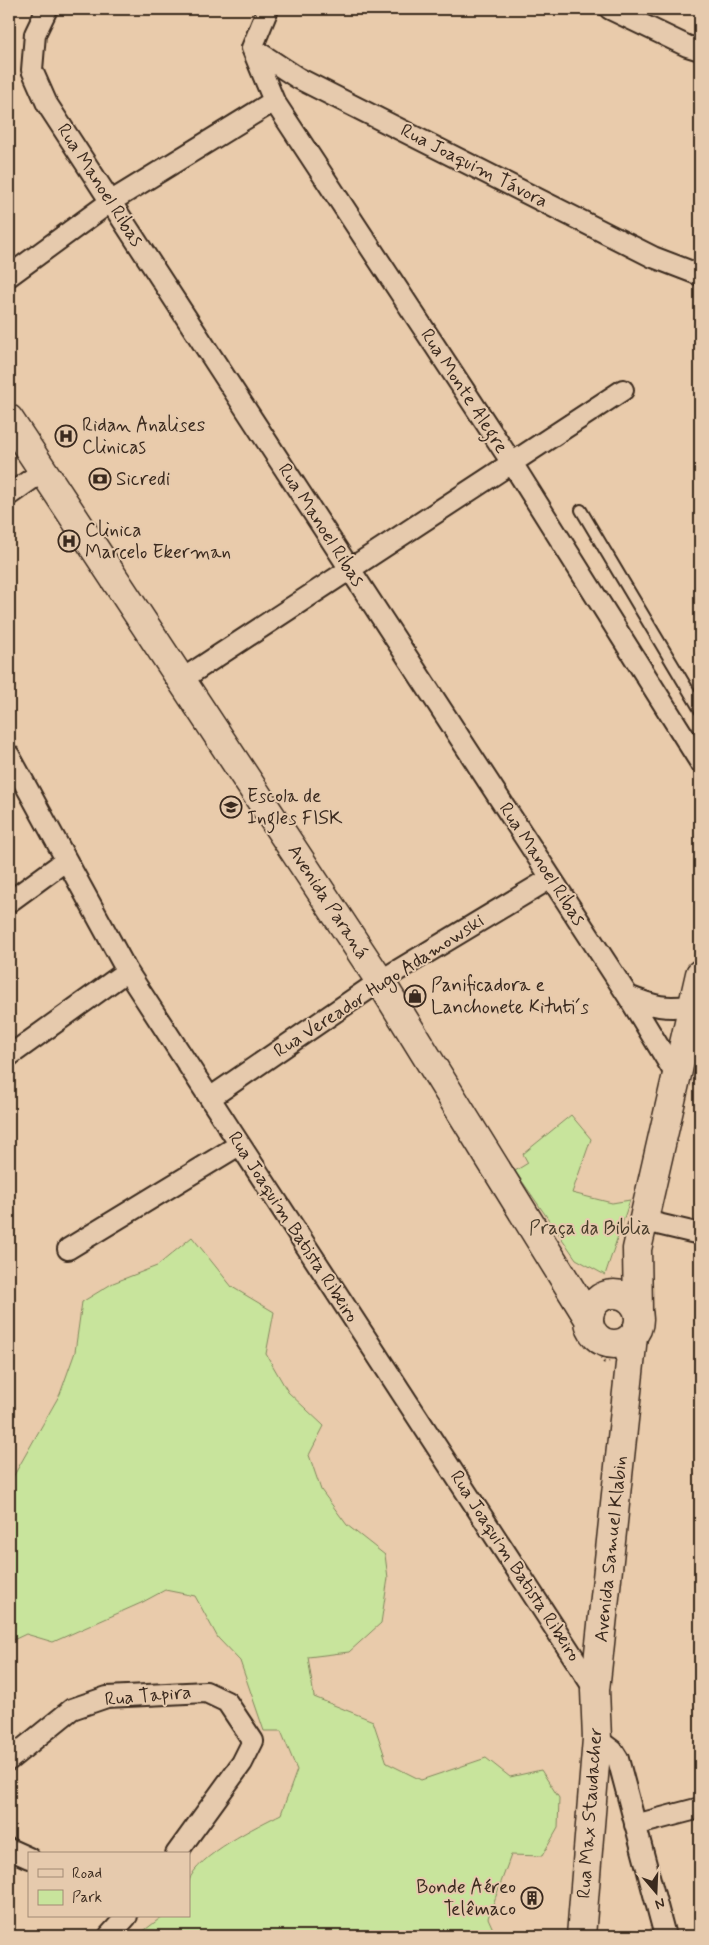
<svg xmlns="http://www.w3.org/2000/svg" width="709" height="1945" font-family="Mynerve,sans-serif">
	<style>
		.green { fill: #c8e49c; stroke: #82875d }
		.lines { fill: none; stroke-linecap: round; stroke-linejoin: round }
		.lane-casing { stroke: #3b2a1e; stroke-width: 14 }
		.street-casing { stroke: #3b2a1e; stroke-width: 24 }
		.secondary-casing { stroke: #3b2a1e; stroke-width: 31 }
		.path { stroke: #3b2a1e; stroke-width: 3; stroke-dasharray: 1 4; stroke-linecap: butt }
		.lane { stroke: #e6caad; stroke-width: 10 }
		.street { stroke: #e6caad; stroke-width: 20 }
		.secondary { stroke: #e6caad; stroke-width: 28 }
		.labels { text-anchor: middle; dominant-baseline: central; stroke-width: 4; stroke-linejoin: round; paint-order: stroke }
		.street-label { font-size: 19px; fill: #3b2a1e; stroke: #e6caad }
		.poi-label { font-size: 19px; fill: #3b2a1e; stroke: #e6caad; text-anchor: start }
		.park-label { font-size: 19px; fill: #493d2b; stroke: #e6caad }
	</style>
	<rect width="100%" height="100%" fill="#e9cbab"/>
	<filter id="ink" filterUnits="userSpaceOnUse"><feTurbulence type="fractalNoise" baseFrequency=".02" numOctaves="2"/><feDisplacementMap in="SourceGraphic" scale="10" xChannelSelector="R" yChannelSelector="G"/><feConvolveMatrix kernelMatrix="1 2 1 2 8 2 1 2 1" color-interpolation-filters="sRGB"/></filter>
	<g filter="url(#ink)">
		<path class="green" d="M571 1115 591 1139 572 1193 612 1203 630 1200 605 1275 576 1259 515 1171 528 1163 523 1154Z
			M192 1237 232 1287 274 1312 266 1354 288 1392 324 1426 309 1455 321 1490 347 1525 385 1555 388 1578 381 1623 349 1652 308 1657 314 1697 373 1721 387 1763 421 1780 486 1758 510 1777 541 1770 559 1798 558 1828 542 1856 511 1855 488 1918 496 1936H137L163 1916H189C189 1906 186 1891 189 1881 196 1856 259 1825 281 1814L297 1770 281 1731H264L240 1661 218 1638 195 1596 165 1590 141 1603 53 1642 26 1634 9 1642V1484L60 1394 75 1352 82 1302 113 1283 157 1266Z"/>
		<g class="lines">
			<g class="lane-casing">
				<path id="lane" d="M581 510 700 710"/>
			</g>
			<g class="street-casing">
				<path id="street" d="M47 9 35 34 32 70 47 104 628 996 676 1075
					M610 9 687 46 700 50
					M252 48 274 101 512 463 700 762
					M252 48 298 78 653 257 700 275
					M252 48 268 9
					M9 276 110 202 274 101
					M9 495 43 471
					M181 680 623 390
					M9 755 127 971 595 1690
					M9 902 65 861
					M628 996C653 1006 666 1010 693 1005
					M9 1056 127 971
					M210 1098 380 981 551 878
					M645 1221 700 1234
					M68 1249 239 1145
					M597 1739 613 1751 618 1759 665 1936
					M9 1760 72 1709 107 1697 206 1692 227 1702 253 1741 242 1763 176 1854
					M635 1825 700 1808
					M9 1849 29 1858
					M109 1936 127 1916"/>
			</g>
			<g class="secondary-casing">
				<path id="secondary" d="M9 419 380 981 589 1319
					M589 1319a25 25 0 1 1 50 0a25 25 0 1 1-50 0Z
					M638 1311 637 1249 700 974
					M581 1936 597 1739 595 1690 633 1336"/>
			</g>
			<path class="path" d="M591 1340 604 1362 609 1361"/>
			<use href="#lane" class="lane"/>
			<use href="#street" class="street"/>
			<use href="#secondary" class="secondary"/>
		</g>
	</g>
	<defs>
		<g id="hospital-ring" transform="scale(1.125)"><circle r="9.5" fill="#e6caad" stroke="#3b2a1e" stroke-width="1.5"/><path d="M-5-5h3v3.5h4V-5h3V5h-3V1.5h-4V5h-3Z" fill="#3b2a1e"/></g>
		<g id="bank-ring" transform="scale(1.125)"><circle r="9.5" fill="#e6caad" stroke="#3b2a1e" stroke-width="1.5"/><path d="M-6-4H6V4H-6ZM0-2.3a2.3 2.3 0 1 0 0 4.6a2.3 2.3 0 1 0 0-4.6Z" fill="#3b2a1e"/></g>
		<g id="school-ring" transform="scale(1.125)"><circle r="9.5" fill="#e6caad" stroke="#3b2a1e" stroke-width="1.5"/><path d="M0-5L7-2L0 1L-7-2ZM-4 1L0 2.5L4 1V4Q0 6-4 4Z" fill="#3b2a1e"/></g>
		<g id="shop-ring" transform="scale(1.125)"><circle r="9.5" fill="#e6caad" stroke="#3b2a1e" stroke-width="1.5"/><path d="M-5-2.5h2.3a2.7 3.5 0 0 1 5.4 0H5L5.5 6h-11ZM-1.5-2.5h3a1.5 2.3 0 0 0-3 0Z" fill="#3b2a1e"/></g>
		<g id="building-ring" transform="scale(1.125)"><circle r="9.5" fill="#e6caad" stroke="#3b2a1e" stroke-width="1.5"/><path d="M-4-6H4V6H1V3H-1V6H-4ZM-2.5-4.3h1.7v1.8h-1.7ZM.8-4.3h1.7v1.8H.8ZM-2.5-1h1.7V.8h-1.7ZM.8-1h1.7V.8H.8Z" fill="#3b2a1e"/></g>
	</defs>
	<g fill-rule="evenodd">
		<use href="#hospital-ring" x="66" y="436"/>
		<use href="#bank-ring" x="100" y="479"/>
		<use href="#hospital-ring" x="69" y="541"/>
		<use href="#school-ring" x="231" y="807"/>
		<use href="#shop-ring" x="415" y="996"/>
		<use href="#building-ring" x="532" y="1898"/>
	</g>
	<g class="labels">
		<g class="street-label">
			<text transform="translate(474 166) rotate(27)">Rua Joaquim Távora</text>
			<text transform="translate(100 185) rotate(57)">Rua Manoel Ribas</text>
			<text transform="translate(464 391) rotate(57)">Rua Monte Alegre</text>
			<text transform="translate(321 525) rotate(57)">Rua Manoel Ribas</text>
			<text transform="translate(542 864) rotate(57)">Rua Manoel Ribas</text>
			<text transform="translate(328 902) rotate(57)">Avenida Paraná</text>
			<text transform="translate(379 986) rotate(-33)">Rua Vereador Hugo Adamowski</text>
			<text transform="translate(293 1227) rotate(57)">Rua Joaquim Batista Ribeiro</text>
			<text transform="translate(611 1549) rotate(-84)">Avenida Samuel Klabin</text>
			<text transform="translate(515 1566) rotate(57)">Rua Joaquim Batista Ribeiro</text>
			<text transform="translate(148 1696) rotate(-5)">Rua Tapira</text>
			<text transform="translate(590 1813) rotate(-86)">Rua Max Staudacher</text>
		</g>
		<g class="poi-label">
			<text x="82" y="425">Ridan Analises<tspan x="82" dy="22">Clinicas</tspan></text>
			<text x="116" y="479">Sicredi</text>
			<text x="85" y="530">Clinica<tspan x="85" dy="22">Marcelo Ekerman</tspan></text>
			<text x="247" y="796">Escola de<tspan x="247" dy="22">Ingles FISK</tspan></text>
			<text x="431" y="985">Panificadora e<tspan x="431" dy="22">Lanchonete Kituti´s</tspan></text>
			<text x="516" y="1887" text-anchor="end">Bonde Aéreo<tspan x="516" dy="22">Telêmaco</tspan></text>
		</g>
		<g class="park-label">
			<text x="590" y="1228">Praça da Biblia</text>
		</g>
	</g>
	<rect width="709" height="1945" fill="none" stroke="#e6caad" stroke-width="30"/>
	<rect x="15" y="15" width="679" height="1915" fill="none" stroke="#3b2a1e" stroke-width="2" filter="url(#ink)"/>
	<rect x="28" y="1852" width="162" height="65" fill="#e6caad" stroke="#a28a74"/>
	<rect x="38" y="1869" width="25" height="8" fill="#e6caad" stroke="#a28a74"/>
	<text x="72" y="1878" font-size="15" fill="#3b2a1e">Road</text>
	<rect x="38" y="1890" width="25" height="15" fill="#c8e49c" stroke="#a28a74"/>
	<text x="72" y="1902" font-size="15" fill="#3b2a1e">Park</text>
	<g transform="translate(656 1892) rotate(161)" stroke="#e6caad" stroke-width="4" paint-order="stroke">
	<path d="M0-4L9 19L0 12L-9 19Z" fill="#3b2a1e"/>
	<text y="-8" font-size="14" font-weight="bold" text-anchor="middle" fill="#3b2a1e">N</text>
	</g>
</svg>
